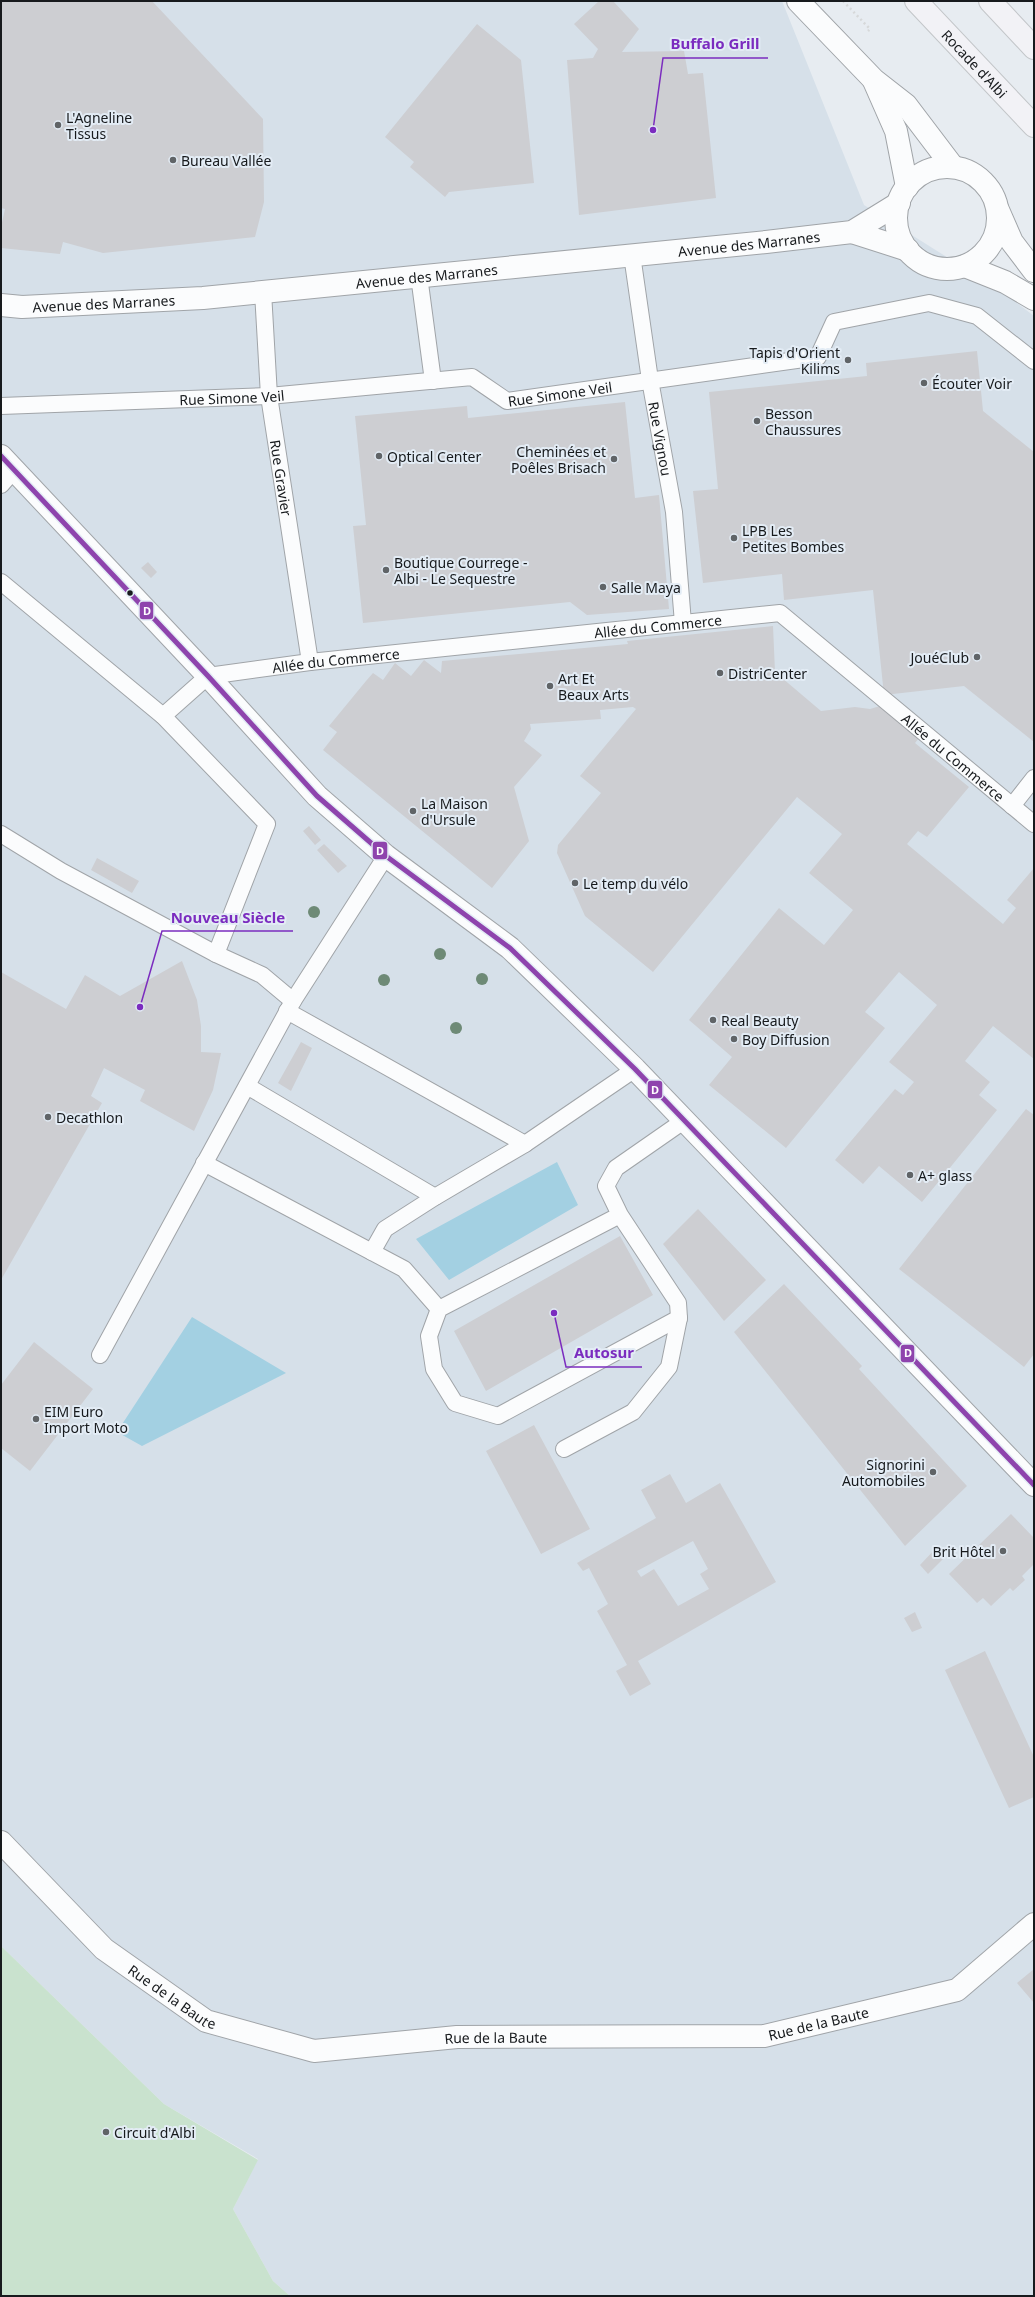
<svg xmlns="http://www.w3.org/2000/svg" width="1035" height="2297" font-family="'Noto Sans',sans-serif">
	<style>
		.built { fill: #d6e0e9 }
		.green { fill: #c9e2ce }
		.water { fill: #a3d0e2 }
		.building { fill: #cdced2; fill-rule: evenodd }
		.lines { fill: none; stroke-linecap: round; stroke-linejoin: round }
		.service-casing { stroke: #a0a4a8; stroke-width: 18 }
		.minor-casing { stroke: #a0a4a8; stroke-width: 24 }
		.tertiary-casing { stroke: #a0a4a8; stroke-width: 24 }
		.trunk-casing { stroke: #c3c6c9; stroke-width: 24 }
		.path { stroke: #d6d8d9; stroke-width: 2.5; stroke-dasharray: 2 3; stroke-linecap: butt }
		.service { stroke: #fbfcfd; stroke-width: 16 }
		.minor { stroke: #fbfcfd; stroke-width: 22 }
		.tertiary { stroke: #fbfcfd; stroke-width: 22 }
		.trunk { stroke: #f2f2f6; stroke-width: 22 }
		.bus-1-casing { stroke: #e3ecf5; stroke-width: 8 }
		.bus-1 { stroke: #8e44ad; stroke-width: 5 }
		.tree { fill: #6e8a76 }
		.poi-dot { fill: #606467; stroke: #e3ecf5; stroke-width: 1.5 }
		.bus-dot { fill: #171a1d; stroke: #e3ecf5; stroke-width: 1.5 }
		.labels { text-anchor: middle; dominant-baseline: central; stroke-width: 4; stroke-linejoin: round; paint-order: stroke }
		.street-label { font-size: 14px; fill: #171a1d; stroke: #e3ecf5 }
		.poi-label { font-size: 14px; fill: #171a1d; stroke: #e3ecf5; text-anchor: start }
		.leader { fill: none; stroke: #7b2cbf; stroke-width: 1.5 }
		.callout-dot { fill: #7b2cbf; stroke: #e3ecf5; stroke-width: 1.5 }
		.callout-label { font-size: 15px; text-anchor: middle; font-weight: bold; fill: #7b2cbf; stroke: #e3ecf5; stroke-width: 4; stroke-linejoin: round; paint-order: stroke }
		.line-badge { stroke: #e3ecf5; stroke-width: 1.5 }
		.badge-label { font-size: 11px; text-anchor: middle; font-weight: bold; fill: #fff }
	</style>
	<rect width="100%" height="100%" fill="#e7ecf1"/>
	<path class="built" d="M1 1H782L864 205 1004 293 1034 316V2296H290L273 2281 233 2209 258 2159 164 2104 1 1946Z"/>
	<path class="green" d="M1 1946 164 2104 258 2160 233 2209 273 2281 290 2296H1Z"/>
	<path class="water" d="M557 1162 578 1205 449 1280 416 1239Z
		M192 1317 286 1373 142 1446 117 1432Z"/>
	<path class="building" d="M1 1H152L263 119 264 202 255 237 103 253 63 242 60 254 1 248V227L5 209 1 208Z
		M599 1H613L639 29 622 52 684 51 688 74 703 73 716 198 579 215 567 60 593 58 598 49 574 24Z
		M477 24 521 60 534 183 449 192 445 197 410 167 414 162 385 137Z
		M977 351 983 411 1034 452V742L964 686 884 695 873 590 784 600 782 574 703 583 693 491 718 489 709 392 867 376 866 363Z
		M625 402 635 498 659 495 669 609 587 615 570 602 363 623 353 526 366 525 355 416 467 406 468 418Z
		M148 562 157 572 151 578 141 568Z
		M773 626 775 672 821 711 855 707 870 709 880 706 919 738 915 743 969 787 927 837 918 831 907 844 1003 924 1016 908 1007 900 1034 868V1059L993 1026 965 1061 990 1082 979 1095 997 1110 922 1202 879 1166 863 1184 835 1160 895 1089 903 1095 914 1082 889 1062 937 1005 899 972 865 1012 885 1028 786 1148 709 1085 732 1057 689 1020 779 908 824 945 853 910 809 873 842 834 797 797 653 972 585 916 557 853 558 845 601 793 580 776 636 709 633 707 600 710 601 719 530 724 531 729 524 741 542 755 514 787 529 841 492 888 323 750 337 732 329 726 366 681 373 673 383 680 395 663 411 676 424 660 441 673 442 661 628 644 627 641Z
		M309 826 321 840 315 845 303 831Z
		M324 844 347 866 338 873 317 850Z
		M97 858 139 881 132 893 91 870Z
		M182 961 197 1000 201 1026V1052L221 1053 213 1090 194 1131 140 1101 145 1090 104 1068 91 1096 102 1103 1 1280V972L66 1009 85 975 120 996Z
		M301 1042 312 1048 291 1091 278 1083Z
		M1026 1109 1034 1115V1354L1024 1367 899 1269Z
		M698 1209 766 1280 724 1321 663 1244Z
		M620 1236 653 1295 486 1391 454 1331Z
		M784 1284 862 1366 859 1369 967 1486 905 1546 734 1332Z
		M34 1342 93 1389 30 1471 1 1448V1385Z
		M534 1425 590 1529 541 1554 486 1451Z
		M670 1474 686 1503 720 1483 776 1582 638 1661 651 1684 630 1696 616 1671 627 1665 597 1611 608 1604 589 1568 583 1571 577 1563 656 1518 641 1490ZM693 1541 708 1569 700 1574 709 1589 678 1606 654 1569 641 1577 637 1571Z
		M1011 1514 1034 1538V1564L1022 1576 1025 1580 1013 1591 1010 1588 991 1606 983 1598 977 1603 949 1574Z
		M936 1548 945 1557 928 1574 920 1565Z
		M915 1612 922 1628 912 1632 904 1618Z
		M985 1651 1034 1757V1797L1009 1808 945 1670Z
		M1034 1969V2003L1017 1983Z"/>
	<g class="lines">
		<g class="service-casing">
			<g id="service">
				<path id="s1" d="M632 255 650 380 674 512 683 623"/>
				<path d="M419 276 433 381"/>
				<path id="s2" d="M263 292 269 396 310 662"/>
				<path id="s3" d="M1 406 269 396 472 377 507 401 818 357 834 322 929 303 977 316 1034 361"/>
				<path d="M1 485 14 470"/>
				<path d="M1 582 163 716 267 824 216 954 262 975 293 1001"/>
				<path id="s4" d="M163 716 208 676 310 662 780 613 1034 824"/>
				<path d="M1012 806 1034 778"/>
				<path d="M1 834 61 871 216 954"/>
				<path d="M287 1011 525 1144"/>
				<path d="M247 1086 435 1197"/>
				<path d="M204 1163 404 1269 439 1309"/>
				<path d="M620 1215 439 1309 429 1336 434 1369 455 1403 498 1416 679 1318 678 1303 620 1215 606 1186 616 1168 685 1120"/>
				<path d="M372 1252 385 1229 435 1197 525 1144 635 1069"/>
				<path d="M100 1355 293 1001 386 856"/>
				<path d="M564 1449 633 1412 669 1367 679 1318"/>
			</g>
		</g>
		<g class="minor-casing">
			<g id="minor">
				<path d="M1 456 208 676 317 796 386 856 510 948 635 1069 1034 1485"/>
				<path id="s5" d="M1 1842 104 1949 206 2021 314 2051 457 2037 764 2036 957 1990 1034 1924"/>
			</g>
		</g>
		<g class="tertiary-casing">
			<g id="tertiary">
				<path d="M798 1 874 80 906 105 953 167"/>
				<path d="M874 81 896 131 907 187"/>
				<circle cx="947" cy="218" r="51"/>
				<path d="M998 210 1012 242 1034 271"/>
				<path d="M852 232 908 250"/>
				<path d="M965 266 1005 282 1034 299"/>
				<path id="s6" d="M1 305 22 307 203 298 766 242 852 232 899 203"/>
			</g>
		</g>
		<g class="trunk-casing">
			<g id="trunk">
				<path id="s7" d="M916 1 1034 126"/>
				<path d="M990 1 1034 48"/>
			</g>
		</g>
		<path class="path" d="M843 1 870 29 868 31"/>
		<use href="#service" class="service"/>
		<use href="#minor" class="minor"/>
		<use href="#tertiary" class="tertiary"/>
		<use href="#trunk" class="trunk"/>
		<g class="bus-1-casing">
			<path id="bus-1" d="M1 456 208 676 317 796 386 856 510 948 635 1069 1034 1485"/>
		</g>
		<use href="#bus-1" class="bus-1"/>
	</g>
	<g class="tree">
		<circle cx="314" cy="912" r="6"/>
		<circle cx="440" cy="954" r="6"/>
		<circle cx="482" cy="979" r="6"/>
		<circle cx="384" cy="980" r="6"/>
		<circle cx="456" cy="1028" r="6"/>
	</g>
	<g class="poi-dot">
		<circle cx="58" cy="125" r="4"/>
		<circle cx="173" cy="160" r="4"/>
		<circle cx="848" cy="360" r="4"/>
		<circle cx="924" cy="383" r="4"/>
		<circle cx="757" cy="421" r="4"/>
		<circle cx="379" cy="456" r="4"/>
		<circle cx="614" cy="459" r="4"/>
		<circle cx="734" cy="538" r="4"/>
		<circle cx="386" cy="570" r="4"/>
		<circle cx="603" cy="587" r="4"/>
		<circle cx="977" cy="657" r="4"/>
		<circle cx="720" cy="673" r="4"/>
		<circle cx="550" cy="686" r="4"/>
		<circle cx="413" cy="811" r="4"/>
		<circle cx="575" cy="883" r="4"/>
		<circle cx="713" cy="1020" r="4"/>
		<circle cx="734" cy="1039" r="4"/>
		<circle cx="48" cy="1117" r="4"/>
		<circle cx="910" cy="1175" r="4"/>
		<circle cx="36" cy="1419" r="4"/>
		<circle cx="933" cy="1472" r="4"/>
		<circle cx="1003" cy="1551" r="4"/>
		<circle cx="106" cy="2132" r="4"/>
	</g>
	<circle class="bus-dot" cx="130" cy="593" r="3.5"/>
	<g class="labels">
		<g class="street-label">
			<text stroke="none"><textPath href="#s7" startOffset="86">Rocade d'Albi</textPath></text>
			<text stroke="none"><textPath href="#s6" startOffset="751">Avenue des Marranes</textPath></text>
			<text stroke="none"><textPath href="#s6" startOffset="427">Avenue des Marranes</textPath></text>
			<text stroke="none"><textPath href="#s6" startOffset="103">Avenue des Marranes</textPath></text>
			<text stroke="none"><textPath href="#s3" startOffset="568">Rue Simone Veil</textPath></text>
			<text stroke="none"><textPath href="#s3" startOffset="231">Rue Simone Veil</textPath></text>
			<text stroke="none"><textPath href="#s1" startOffset="186">Rue Vignou</textPath></text>
			<text stroke="none"><textPath href="#s2" startOffset="187">Rue Gravier</textPath></text>
			<text stroke="none"><textPath href="#s4" startOffset="513">Allée du Commerce</textPath></text>
			<text stroke="none"><textPath href="#s4" startOffset="189">Allée du Commerce</textPath></text>
			<text stroke="none"><textPath href="#s4" startOffset="861">Allée du Commerce</textPath></text>
			<text stroke="none"><textPath href="#s5" startOffset="232">Rue de la Baute</textPath></text>
			<text stroke="none"><textPath href="#s5" startOffset="892">Rue de la Baute</textPath></text>
			<text stroke="none"><textPath href="#s5" startOffset="568">Rue de la Baute</textPath></text>
		</g>
		<g class="poi-label">
			<text x="66" y="117">L'Agneline<tspan x="66" dy="16">Tissus</tspan></text>
			<text x="181" y="160">Bureau Vallée</text>
			<text x="840" y="352" text-anchor="end">Tapis d'Orient<tspan x="840" dy="16">Kilims</tspan></text>
			<text x="932" y="383">Écouter Voir</text>
			<text x="765" y="413">Besson<tspan x="765" dy="16">Chaussures</tspan></text>
			<text x="606" y="451" text-anchor="end">Cheminées et<tspan x="606" dy="16">Poêles Brisach</tspan></text>
			<text x="387" y="456">Optical Center</text>
			<text x="742" y="530">LPB Les<tspan x="742" dy="16">Petites Bombes</tspan></text>
			<text x="394" y="562">Boutique Courrege -<tspan x="394" dy="16">Albi - Le Sequestre</tspan></text>
			<text x="611" y="587">Salle Maya</text>
			<text x="969" y="657" text-anchor="end">JouéClub</text>
			<text x="728" y="673">DistriCenter</text>
			<text x="558" y="678">Art Et<tspan x="558" dy="16">Beaux Arts</tspan></text>
			<text x="421" y="803">La Maison<tspan x="421" dy="16">d'Ursule</tspan></text>
			<text x="583" y="883">Le temp du vélo</text>
			<text x="721" y="1020">Real Beauty</text>
			<text x="742" y="1039">Boy Diffusion</text>
			<text x="56" y="1117">Decathlon</text>
			<text x="918" y="1175">A+ glass</text>
			<text x="44" y="1411">EIM Euro<tspan x="44" dy="16">Import Moto</tspan></text>
			<text x="925" y="1464" text-anchor="end">Signorini<tspan x="925" dy="16">Automobiles</tspan></text>
			<text x="995" y="1551" text-anchor="end">Brit Hôtel</text>
			<text x="114" y="2132">Circuit d'Albi</text>
		</g>
	</g>
	<path class="leader" d="M653 130L663 58H768M140 1007L162 931H293M554 1313L566 1367H642"/>
	<g class="callout-dot">
		<circle cx="653" cy="130" r="4"/>
		<circle cx="140" cy="1007" r="4"/>
		<circle cx="554" cy="1313" r="4"/>
	</g>
	<g class="callout-label">
		<text x="715" y="49">Buffalo Grill</text>
		<text x="228" y="923">Nouveau Siècle</text>
		<text x="604" y="1358">Autosur</text>
	</g>
	<g class="line-badge">
		<rect x="139" y="601" width="15" height="19" rx="4" fill="#8e44ad"/>
		<rect x="372" y="841" width="16" height="19" rx="4" fill="#8e44ad"/>
		<rect x="647" y="1080" width="16" height="19" rx="4" fill="#8e44ad"/>
		<rect x="900" y="1344" width="15" height="19" rx="4" fill="#8e44ad"/>
	</g>
	<g class="badge-label">
		<text x="147" y="615">D</text>
		<text x="380" y="855">D</text>
		<text x="655" y="1094">D</text>
		<text x="908" y="1357">D</text>
	</g>
	<rect width="1035" height="2297" fill="none" stroke="#171a1d" stroke-width="4"/>
</svg>
